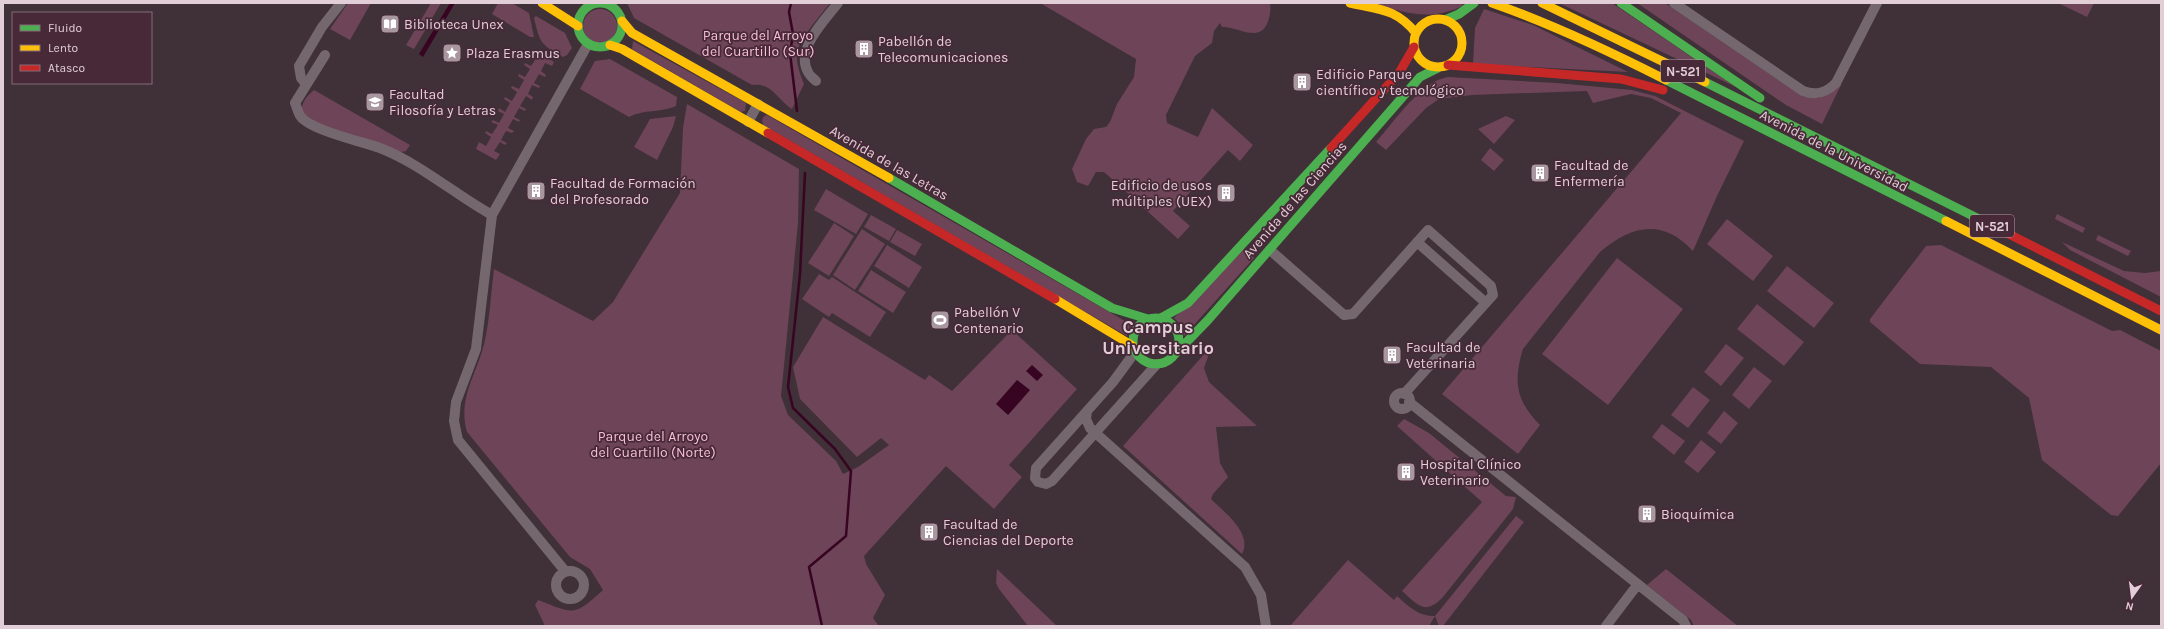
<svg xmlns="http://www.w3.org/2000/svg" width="2164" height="629" font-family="Karla,sans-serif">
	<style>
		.green { fill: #6d4458 }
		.water { fill: #370422 }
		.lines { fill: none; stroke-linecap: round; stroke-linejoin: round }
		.stream { stroke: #370422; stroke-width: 2.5 }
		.street { stroke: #74686e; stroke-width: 10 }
		.fast { stroke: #4caf50; stroke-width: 9 }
		.slow { stroke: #ffc107; stroke-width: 9 }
		.jam { stroke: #c62828; stroke-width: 9 }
		.labels { text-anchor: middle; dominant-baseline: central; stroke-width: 3.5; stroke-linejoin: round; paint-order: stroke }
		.shield { fill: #472937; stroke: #b39ca6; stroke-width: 1 }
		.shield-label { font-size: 13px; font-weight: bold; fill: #e1ced6 }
		.poi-label { font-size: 14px; fill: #e1ced6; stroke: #472937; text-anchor: start }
		.park-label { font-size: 14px; fill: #f8bed9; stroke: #472937 }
		.street-label { font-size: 14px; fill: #e1ced6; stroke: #472937 }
		.district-label { font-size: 18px; font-weight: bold; fill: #e1ced6; stroke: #472937 }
	</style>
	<rect width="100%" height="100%" fill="#403038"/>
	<path class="green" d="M348 3H371L350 40 330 29Z
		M431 3H441L414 49 406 45Z
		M498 3H512L529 13 534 37H530L492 14Z
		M627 3H830C821 15 799 39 797 53 796 63 800 74 804 84L792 109C777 100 772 82 752 85L634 18Z
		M1040 3H1270C1271 11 1270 17 1267 24 1258 43 1237 26 1222 27L1220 23 1214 31 1212 43 1195 56 1166 115 1167 123 1198 137 1212 108 1253 145 1240 161 1228 150 1173 211 1190 226 1178 239 1104 172H1096L1088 186 1077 182 1072 169 1086 139 1094 129 1106 127 1110 122 1117 104 1134 77 1136 59Z
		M1372 3H1457L1464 5C1432 22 1405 13 1372 3Z
		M1559 3H1612L1736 87Z
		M1637 3H1665L1802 96C1819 100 1830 97 1842 83L1822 124 1786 105Z
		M2058 3H2094L2087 17Z
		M1484 9 1533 25 1628 72 1473 64 1475 28Z
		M583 26a17 17 0 1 1 34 0a17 17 0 1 1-34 0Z
		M536 16 565 33 572 48 567 55 563 57C540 44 540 43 534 18Z
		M633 41 746 103 745 111 741 112 632 49Z
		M533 50 554 62 552 66 545 63 541 71 546 75 545 77 539 74 534 83 540 86 539 88 532 85 528 94 533 97 532 100 526 96 520 106 526 109 525 111 519 108 514 117 520 120 519 122 513 119 508 128 514 131 512 133 506 131 501 140 507 143 505 145 500 142 494 151 500 154 496 160 476 149 479 142 486 146 491 137 485 133 486 131 492 134 498 125 491 122 493 120 499 123 504 114 498 111 499 108 505 112 510 103 504 99 505 97 512 101 517 92 511 88 512 86 519 89 524 80 518 76 519 74 525 77 530 69 524 65 525 63 531 66 537 57 531 54Z
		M610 59 677 97 676 106C660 113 644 109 629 117L580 89 595 61Z
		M1448 77 1557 83 1632 90 1655 96 1744 141 1717 196 1693 251C1663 218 1631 225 1600 252L1523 349C1513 381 1516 401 1540 425L1518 454 1442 394 1681 113 1651 98 1631 94 1593 103 1587 91 1472 95 1439 99 1426 108 1386 150 1376 142C1394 122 1421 81 1448 77Z
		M314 90 410 145 406 151 401 152C383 144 313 127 305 116 297 106 307 96 314 90Z
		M687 104 799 169 798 223 781 396 788 415 836 461 843 474 858 467 889 445 881 438 857 457 800 399 793 367 823 317 925 380 929 375 952 391 1012 330 1077 389 1009 465 1022 477 994 509 946 466 864 556 866 564 885 595 873 618 879 626H545L535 605 538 600C575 614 573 617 603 590L590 569 570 557 467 432C457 397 478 373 485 340 490 317 491 292 494 269L593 321 613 302 680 193 683 128Z
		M767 115 1132 325 1127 336 763 125 762 120 764 116Z
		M676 116 673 127 657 160 634 147 650 119Z
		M1506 116 1515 120 1494 144 1478 129Z
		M1490 148 1504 160 1494 171 1481 160Z
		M826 189 868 214 856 234 814 210Z
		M2057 214 2085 228 2083 233 2055 219Z
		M871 215 896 229 889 241 864 227Z
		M1727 219 1773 256 1753 281 1707 244Z
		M834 223 854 236 829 276 808 263Z
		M862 229 885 244 855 290 833 275Z
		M897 230 922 244 915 256 890 242Z
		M2098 235 2131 251 2128 256 2096 240Z
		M2062 242 2124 271 2145 273 2161 271V297L2070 250Z
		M887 245 922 267 909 288 874 266Z
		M1941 245 2112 331 2120 330 2161 351V463L2118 516 2111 515 2042 460 2029 398 1991 367 1920 364 1870 322V319L1926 246Z
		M1244 248 1254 258 1184 336 1179 323 1174 318Z
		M1617 258 1683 309 1608 405 1542 354Z
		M1787 266 1834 303 1814 328 1767 291Z
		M871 270 906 292 893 313 858 291Z
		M819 274 829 280 832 277 886 312 870 337 832 313 829 317 802 299Z
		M1757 304 1804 342 1784 366 1737 329Z
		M1726 344 1744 358 1721 386 1704 372Z
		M1206 352 1209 354 1204 368 1209 382 1257 426 1216 427 1220 463 1228 477 1213 494 1211 499C1224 512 1253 533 1242 554L1123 446Z
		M1754 367 1772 381 1749 409 1732 395Z
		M1693 387 1710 400 1688 428 1671 415Z
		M1724 411 1738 423 1721 444 1707 433Z
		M1404 419 1429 433 1506 496 1516 497 1513 509 1443 597C1425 616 1418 605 1402 591L1482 502 1397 426Z
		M1662 424 1685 441 1674 455 1652 437Z
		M1701 440 1716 452 1698 473 1684 462Z
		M1516 516 1524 522 1443 626H1439L1435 616 1429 626H1290L1348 560 1394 600 1397 596C1408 606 1419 617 1435 616Z
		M997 569 1057 626H1028L999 589 996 583Z
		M1666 569 1738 626H1694L1691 620 1647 585Z"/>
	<path class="water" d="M450 3H455L423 57 419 54Z
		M1032 365 1043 375 1037 381 1026 371Z
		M1017 380 1030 390 1008 415 996 404Z"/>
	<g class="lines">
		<path class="stream" d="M791 3 789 12 793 34 790 53 797 111
			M805 173 800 274 788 387 793 408 835 449 851 471 846 536 809 567 822 626"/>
		<path class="street" d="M1674 3 1803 91C1816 96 1826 93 1836 83L1877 3
			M325 55 295 103C297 107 298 113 301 117 311 130 363 142 380 148 421 164 454 194 492 215
			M816 81C813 78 809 75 808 72 795 49 825 20 838 3
			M306 84 301 78 299 66 322 27 341 3
			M748 122 758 104
			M1417 242 1486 303
			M1270 250 1344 315 1353 314 1428 230 1491 286 1493 295 1404 394
			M1135 352 1113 382 1036 468 1035 478 1038 482 1046 484 1052 481 1157 364
			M1394 401a8 8 0 1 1 16 0a8 8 0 1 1-16 0Z
			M1409 402 1674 613 1683 620 1686 626
			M1087 411 1086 419 1090 428 1245 567 1261 595 1266 626
			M556 585a14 14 0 1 1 28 0a14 14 0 1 1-28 0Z
			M565 571 458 440 454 421 456 402 476 349 492 215 588 44
			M1606 626 1638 584"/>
		<path class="fast" d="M578 25a22 22 0 1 1 44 0a22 22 0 1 1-44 0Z
			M1621 3 1760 98
			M1445 20 1459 14 1474 3
			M1666 80 1946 221
			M1705 82 1985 222
			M889 178 1112 308 1148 319
			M1133 341a23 23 0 1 1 46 0a23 23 0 1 1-46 0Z
			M1161 318 1188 303 1331 148
			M1175 354 1208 320 1420 77 1438 68"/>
		<path class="slow" d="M542 3 578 26
			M1350 3C1380 10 1395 8 1416 33
			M1492 3C1552 24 1609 51 1666 80
			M1542 3 1705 82
			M1414 43a24 24 0 1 1 48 0a24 24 0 1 1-48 0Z
			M622 21 632 33 889 178
			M610 45 622 49 768 133
			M1946 221 2161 330
			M1055 299 1133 346"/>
		<path class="jam" d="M1448 65 1621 79 1663 90
			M768 133 1055 299
			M1331 148 1399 73 1414 47
			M1985 222 2161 311"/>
	</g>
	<defs>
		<g id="library-square" transform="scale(1)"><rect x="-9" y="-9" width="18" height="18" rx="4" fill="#a9979f" stroke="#472937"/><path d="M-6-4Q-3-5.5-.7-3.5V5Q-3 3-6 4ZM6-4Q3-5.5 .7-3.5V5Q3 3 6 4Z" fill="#fff"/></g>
		<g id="building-square" transform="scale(1)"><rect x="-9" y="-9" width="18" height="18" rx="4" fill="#a9979f" stroke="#472937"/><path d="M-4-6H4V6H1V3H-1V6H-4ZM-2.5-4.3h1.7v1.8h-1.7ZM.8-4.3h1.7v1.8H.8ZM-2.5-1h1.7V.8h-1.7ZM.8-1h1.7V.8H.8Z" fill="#fff"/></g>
		<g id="sight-square" transform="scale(1)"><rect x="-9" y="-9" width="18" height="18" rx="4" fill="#a9979f" stroke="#472937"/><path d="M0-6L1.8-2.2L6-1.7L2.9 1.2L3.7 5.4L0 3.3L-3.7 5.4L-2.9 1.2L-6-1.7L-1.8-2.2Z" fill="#fff"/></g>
		<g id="university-square" transform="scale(1)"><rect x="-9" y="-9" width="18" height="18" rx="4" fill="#a9979f" stroke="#472937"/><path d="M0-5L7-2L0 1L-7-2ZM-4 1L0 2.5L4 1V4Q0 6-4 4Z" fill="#fff"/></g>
		<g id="stadium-square" transform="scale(1)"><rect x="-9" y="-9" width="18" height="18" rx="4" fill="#a9979f" stroke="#472937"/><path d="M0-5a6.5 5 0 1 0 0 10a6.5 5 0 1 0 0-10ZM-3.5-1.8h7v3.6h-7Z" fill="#fff"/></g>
	</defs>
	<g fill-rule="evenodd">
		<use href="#library-square" x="390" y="24"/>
		<use href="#building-square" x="864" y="49"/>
		<use href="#sight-square" x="452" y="53"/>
		<use href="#building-square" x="1302" y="82"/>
		<use href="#university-square" x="375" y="102"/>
		<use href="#building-square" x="1540" y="173"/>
		<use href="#building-square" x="536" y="191"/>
		<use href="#building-square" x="1226" y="193"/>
		<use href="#stadium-square" x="940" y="320"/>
		<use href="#building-square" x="1392" y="355"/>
		<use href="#building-square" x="1406" y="472"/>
		<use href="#building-square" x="1647" y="514"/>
		<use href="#building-square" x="929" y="532"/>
	</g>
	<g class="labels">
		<g class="shield">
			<rect x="1661" y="60" width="44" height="22" rx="3"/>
			<rect x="1970" y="215" width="44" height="22" rx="3"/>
		</g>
		<g class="shield-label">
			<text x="1683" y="71">N-521</text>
			<text x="1992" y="226">N-521</text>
		</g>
		<g class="poi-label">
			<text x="404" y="24">Biblioteca Unex</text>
			<text x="878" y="41">Pabellón de<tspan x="878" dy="16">Telecomunicaciones</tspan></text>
			<text x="466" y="53">Plaza Erasmus</text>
			<text x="1316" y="74">Edificio Parque<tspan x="1316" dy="16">científico y tecnológico</tspan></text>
			<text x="389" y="94">Facultad<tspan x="389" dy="16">Filosofía y Letras</tspan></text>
			<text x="1554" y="165">Facultad de<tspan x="1554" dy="16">Enfermería</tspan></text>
			<text x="550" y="183">Facultad de Formación<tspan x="550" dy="16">del Profesorado</tspan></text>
			<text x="1212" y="185" text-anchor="end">Edificio de usos<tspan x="1212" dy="16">múltiples (UEX)</tspan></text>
			<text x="954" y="312">Pabellón V<tspan x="954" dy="16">Centenario</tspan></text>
			<text x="1406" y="347">Facultad de<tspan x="1406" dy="16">Veterinaria</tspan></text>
			<text x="1420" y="464">Hospital Clínico<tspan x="1420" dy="16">Veterinario</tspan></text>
			<text x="1661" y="514">Bioquímica</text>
			<text x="943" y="524">Facultad de<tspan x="943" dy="16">Ciencias del Deporte</tspan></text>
		</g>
		<g class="park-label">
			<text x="758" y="35">Parque del Arroyo<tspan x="758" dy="16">del Cuartillo (Sur)</tspan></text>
			<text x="653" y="436">Parque del Arroyo<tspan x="653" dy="16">del Cuartillo (Norte)</tspan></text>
		</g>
		<g class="street-label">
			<text transform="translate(1834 151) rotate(27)">Avenida de la Universidad</text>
			<text transform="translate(889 163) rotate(30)">Avenida de las Letras</text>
			<text transform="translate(1295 200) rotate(-49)">Avenida de las Ciencias</text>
		</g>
		<g class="district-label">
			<text x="1158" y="327">Campus<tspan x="1158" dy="21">Universitario</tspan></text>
		</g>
	</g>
	<rect width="2164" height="629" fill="none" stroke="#e1ced6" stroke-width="8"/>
	<rect x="12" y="12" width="140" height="72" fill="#472937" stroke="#856b77"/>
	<rect x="20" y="25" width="20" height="6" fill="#4caf50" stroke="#856b77"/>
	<text x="48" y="32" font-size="12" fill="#e1ced6">Fluido</text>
	<rect x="20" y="45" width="20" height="6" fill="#ffc107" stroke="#856b77"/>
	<text x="48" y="52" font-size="12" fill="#e1ced6">Lento</text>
	<rect x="20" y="65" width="20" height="6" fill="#c62828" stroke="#856b77"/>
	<text x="48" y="72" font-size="12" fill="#e1ced6">Atasco</text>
	<g transform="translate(2132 597) rotate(194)" stroke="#472937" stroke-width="3" paint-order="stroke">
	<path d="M0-3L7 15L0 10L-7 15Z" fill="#e1ced6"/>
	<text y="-6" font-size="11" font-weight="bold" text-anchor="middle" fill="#e1ced6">N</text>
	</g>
</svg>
